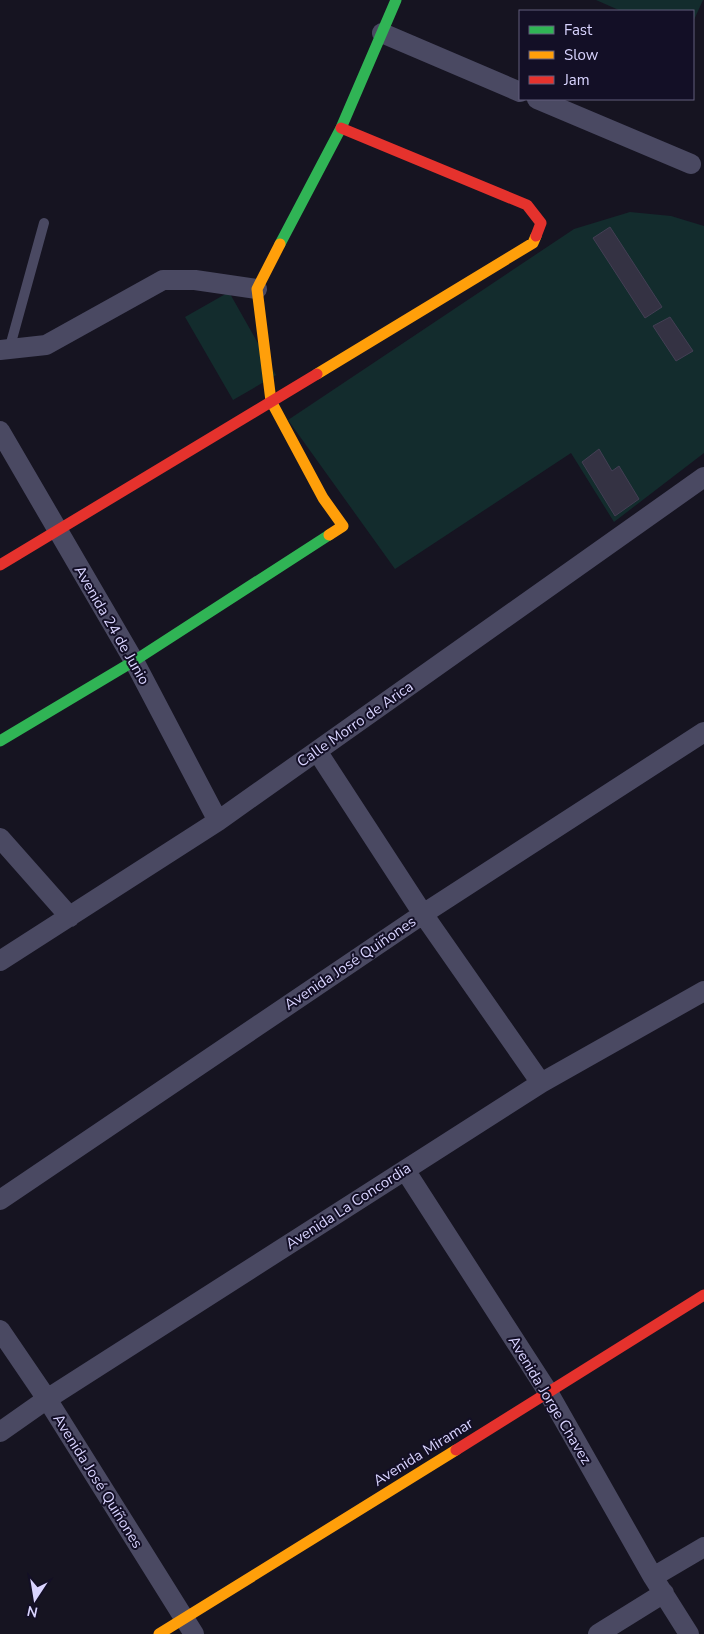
<svg xmlns="http://www.w3.org/2000/svg" width="704" height="1634" font-family="'Nunito Sans',sans-serif">
	<style>
		.green { fill: #132c2d }
		.building { fill: #343243; stroke: #433f54 }
		.lines { fill: none; stroke-linecap: round; stroke-linejoin: round }
		.lane { stroke: #4a4962; stroke-width: 10 }
		.street { stroke: #4a4962; stroke-width: 20 }
		.fast { stroke: #30b455; stroke-width: 11 }
		.slow { stroke: #ff9f0a; stroke-width: 11 }
		.jam { stroke: #e5322d; stroke-width: 11 }
		.labels { text-anchor: middle; dominant-baseline: central; stroke-width: 4; stroke-linejoin: round; paint-order: stroke }
		.street-label { font-size: 15px; fill: #d9d4ff; stroke: #130f26 }
	</style>
	<rect width="100%" height="100%" fill="#161421"/>
	<path class="green" d="M596 0H703L693 22V11H621Z
		M630 212 671 216 704 226V453L614 522 571 453 395 569 288 420 574 229Z
		M229 292 276 375 233 400 185 317Z"/>
	<path class="building" d="M610 227 662 307 645 318 593 238Z
		M670 317 693 351 676 361 653 326Z
		M599 449 612 471 619 466 639 499 615 516 582 462Z"/>
	<g class="lines">
		<path class="lane" d="M9 350 44 223"/>
		<path class="street" d="M382 33 520 92
			M537 99 691 164
			M0 350 46 345 163 280H195L257 289
			M0 431 134 661 218 821
			M317 751 423 914 541 1083
			M0 838 70 917
			M0 961 218 821 704 477
			M405 1170 548 1392 653 1577 689 1634
			M0 1200 423 914 704 732
			M0 1330 47 1399 194 1634
			M0 1432 47 1399 541 1083 704 991
			M653 1577 704 1547
			M598 1634 664 1593"/>
		<path class="fast" d="M280 244 341 128 396 0
			M0 741 134 661 329 535"/>
		<path class="slow" d="M280 244 257 289 271 401 323 498 343 526 329 535
			M317 374 533 243 536 236
			M159 1634 456 1450"/>
		<path class="jam" d="M341 128 527 205 541 223 536 236
			M0 565 317 374
			M456 1450 704 1295"/>
	</g>
	<g class="labels">
		<g class="street-label">
			<text transform="translate(112 625) rotate(60)">Avenida 24 de Junio</text>
			<text transform="translate(355 724) rotate(-35)">Calle Morro de Arica</text>
			<text transform="translate(350 963) rotate(-34)">Avenida José Quiñones</text>
			<text transform="translate(348 1206) rotate(-33)">Avenida La Concordia</text>
			<text transform="translate(550 1400) rotate(59)">Avenida Jorge Chavez</text>
			<text transform="translate(423 1452) rotate(-32)">Avenida Miramar</text>
			<text transform="translate(98 1481) rotate(58)">Avenida José Quiñones</text>
		</g>
	</g>
	<rect x="519" y="10" width="175" height="90" fill="#130f26" stroke="#625e7d"/>
	<rect x="529" y="26" width="25" height="8" fill="#30b455" stroke="#625e7d"/>
	<text x="564" y="35" font-size="15" fill="#d9d4ff">Fast</text>
	<rect x="529" y="51" width="25" height="8" fill="#ff9f0a" stroke="#625e7d"/>
	<text x="564" y="60" font-size="15" fill="#d9d4ff">Slow</text>
	<rect x="529" y="76" width="25" height="8" fill="#e5322d" stroke="#625e7d"/>
	<text x="564" y="85" font-size="15" fill="#d9d4ff">Jam</text>
	<g transform="translate(35 1599) rotate(192)" stroke="#130f26" stroke-width="4" paint-order="stroke">
	<path d="M0-4L9 19L0 12L-9 19Z" fill="#d9d4ff"/>
	<text y="-8" font-size="14" font-weight="bold" text-anchor="middle" fill="#d9d4ff">N</text>
	</g>
</svg>
